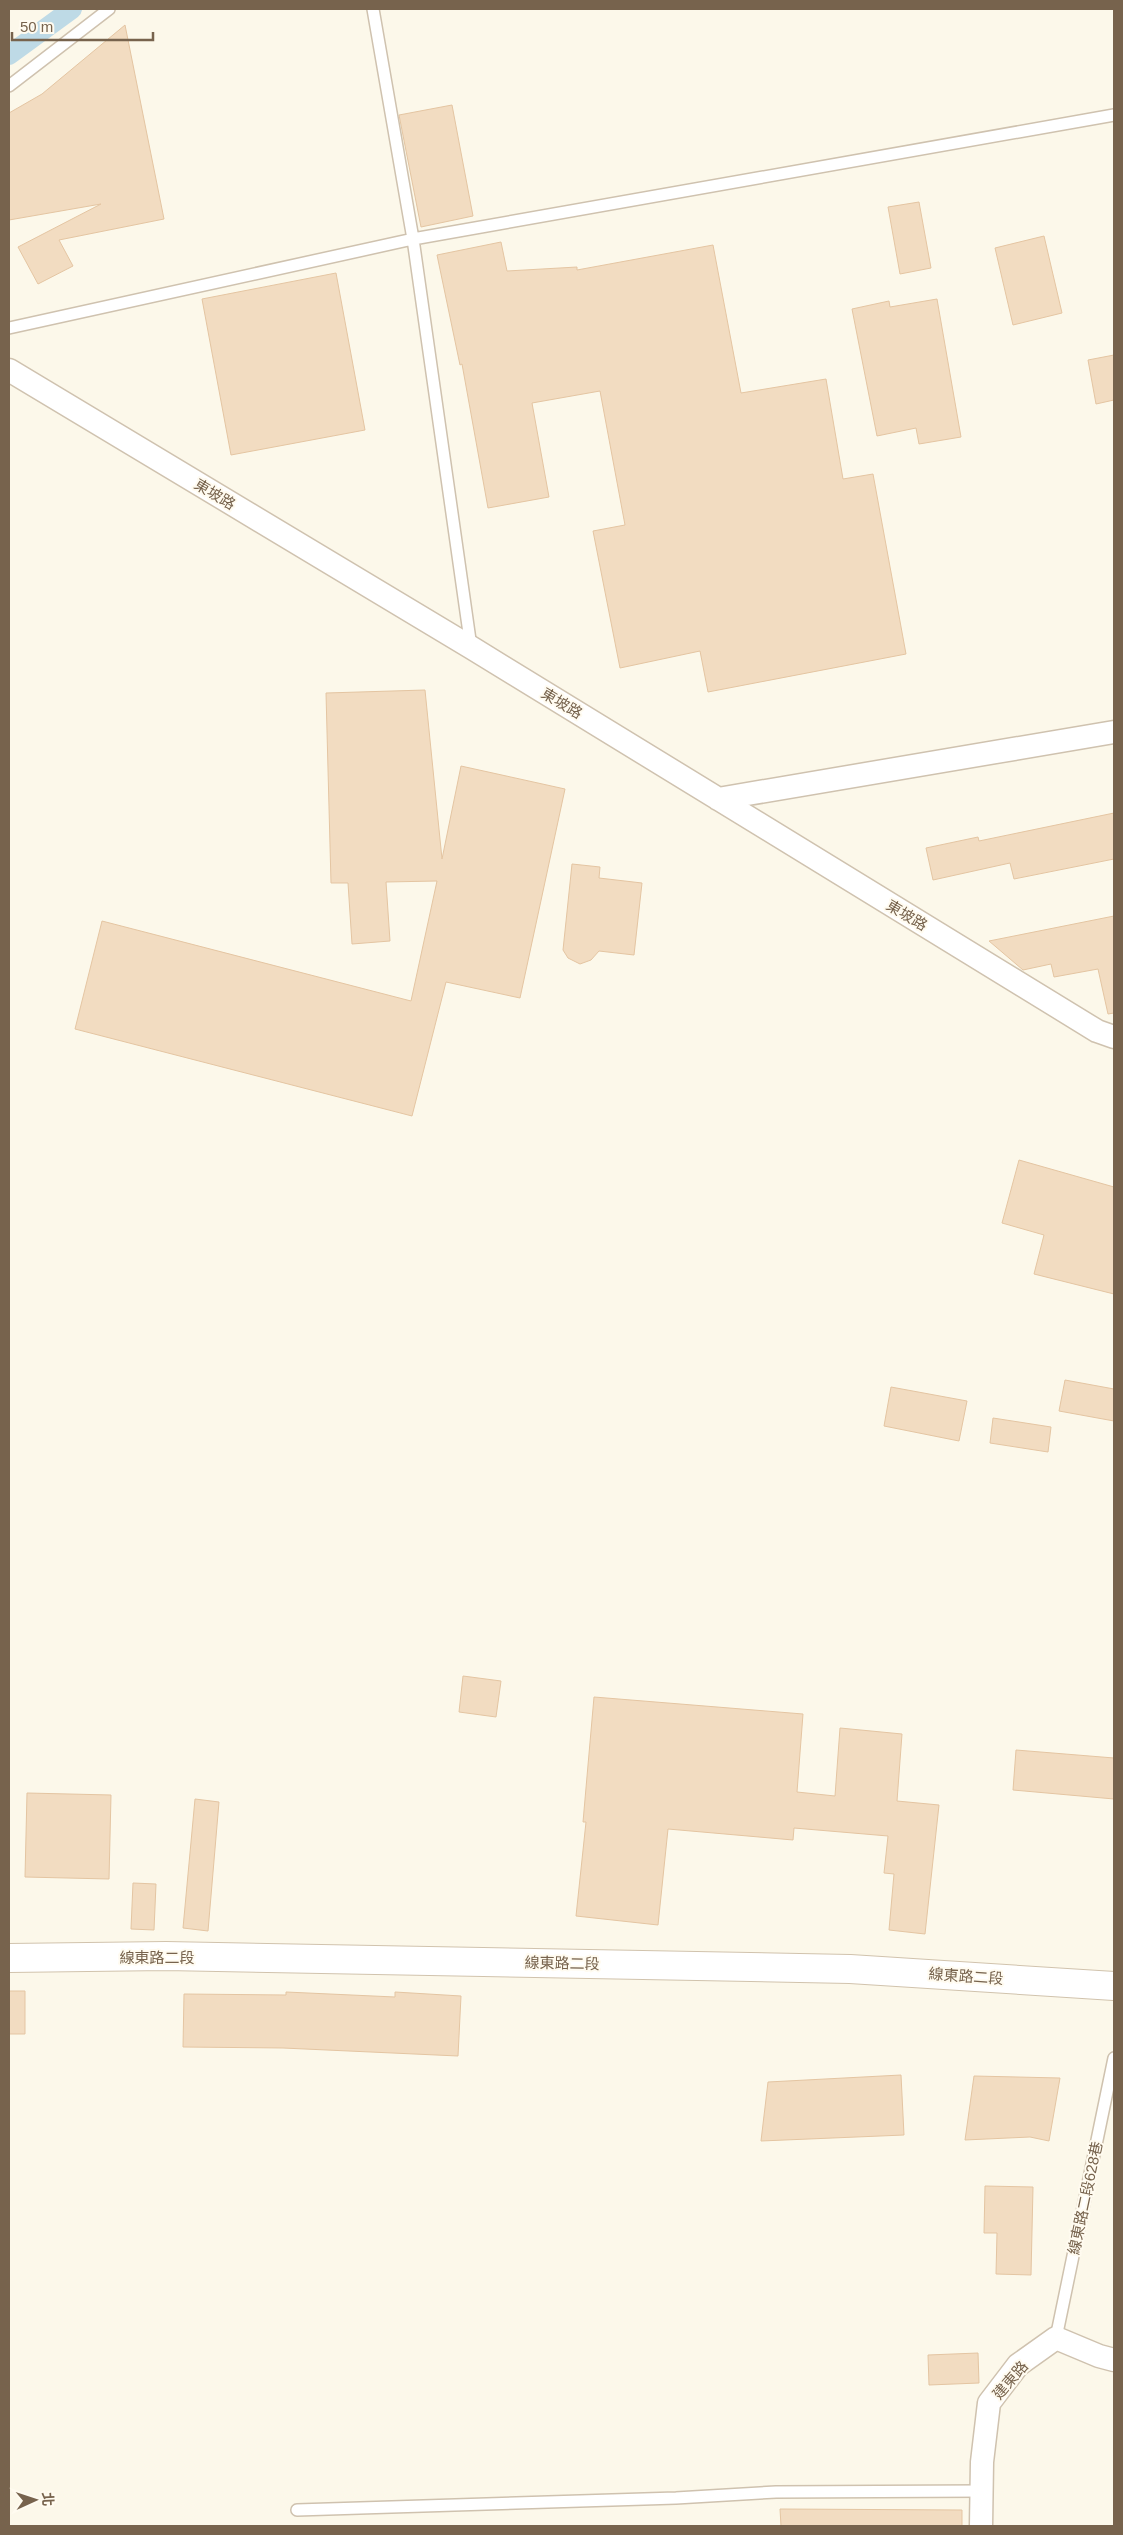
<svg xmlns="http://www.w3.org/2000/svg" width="1123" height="2535" font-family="Helvetica,'Noto Sans TC',sans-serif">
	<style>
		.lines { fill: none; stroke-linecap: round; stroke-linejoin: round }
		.canal { stroke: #bedae6; stroke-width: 20 }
		.building { fill: #f2dcc1; stroke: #e4c5a2 }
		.lane-casing { stroke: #cfc2af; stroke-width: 14 }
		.street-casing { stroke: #cfc2af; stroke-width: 25 }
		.secondary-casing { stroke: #d1c3ad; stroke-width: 30 }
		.lane { stroke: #fff; stroke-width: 11 }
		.street { stroke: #fff; stroke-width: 22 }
		.secondary { stroke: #fff; stroke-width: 28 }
		.labels { text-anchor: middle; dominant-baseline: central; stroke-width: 4; stroke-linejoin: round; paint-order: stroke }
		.street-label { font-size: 15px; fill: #77634d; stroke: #fffbf0 }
	</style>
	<rect width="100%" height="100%" fill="#fcf8ea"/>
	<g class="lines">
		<path class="canal" d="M9 55 72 9"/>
	</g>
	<path class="building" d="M125 25 164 219 59 240 73 266 38 284 18 247 101 204 9 220V113L42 94Z
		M452 105 473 216 421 227 399 115Z
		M919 202 931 268 900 274 888 207Z
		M1044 236 1062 313 1013 325 995 248Z
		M501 242 507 271 577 267V270L713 245 741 393 826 379 843 479 873 474 906 654 708 692 700 651 620 668 593 531 625 525 600 391 532 403 549 497 488 508 462 364 460 365 437 255Z
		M336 273 365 430 231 455 202 299Z
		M937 299 961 437 919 444 916 428 877 436 852 309 889 301 890 307Z
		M1114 355V400L1096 404 1088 360Z
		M425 690 442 859 461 766 565 789 520 998 446 982 412 1116 75 1029 102 921 411 1001 437 881 386 882 390 941 352 944 348 883H331L326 693Z
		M1114 813V859L1014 879 1010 863 933 880 926 848 978 837 979 841Z
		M572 864 600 867 599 878 642 883 634 955 599 951 591 960 580 964 568 958 563 950Z
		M1114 916V1013L1108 1014 1098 969 1054 977 1051 964 1023 970 989 941Z
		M1019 1160 1114 1187V1294L1034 1274 1044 1235 1002 1223Z
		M1065 1380 1114 1389V1421L1059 1411Z
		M891 1387 967 1401 959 1441 884 1426Z
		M993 1418 1051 1427 1048 1452 990 1443Z
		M463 1676 501 1681 496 1717 459 1712Z
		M594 1697 803 1714 797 1792 835 1796 840 1728 902 1734 897 1801 939 1805 925 1934 889 1930 894 1874 884 1873 888 1836 794 1828 793 1840 668 1829 658 1925 576 1916 586 1822H583Z
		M1016 1750 1114 1758V1799L1013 1790Z
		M27 1793 111 1795 109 1879 25 1877Z
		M195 1799 219 1802 208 1931 183 1928Z
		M133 1883 156 1884 154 1930 131 1929Z
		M9 1991H25V2034H9Z
		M286 1992 395 1997V1992L461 1996 458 2056 283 2048 183 2047 184 1994 286 1995Z
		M901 2075 904 2135 761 2141 768 2082Z
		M974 2076 1060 2078 1049 2141 1030 2137 965 2140Z
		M985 2186 1033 2187 1031 2275 996 2274 997 2233H984Z
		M978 2353 979 2383 929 2385 928 2355Z
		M780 2509 962 2510V2526H781Z"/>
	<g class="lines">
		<g class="lane-casing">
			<path id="lane" d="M373 9 413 239 471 647
				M9 86 109 9
				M9 328 413 239 1114 115
				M1056 2338 1114 2058
				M297 2510 676 2498 776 2492 982 2491"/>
		</g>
		<g class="street-casing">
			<path id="street" d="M9 370 472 648 1097 1031 1114 1037
				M718 799 1114 732
				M981 2526 982 2462 989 2403 1018 2365 1056 2338 1099 2356 1114 2360"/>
		</g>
		<g class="secondary-casing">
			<path id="secondary" d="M9 1958 166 1956 850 1969 1114 1986"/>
		</g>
		<use href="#lane" class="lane"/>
		<use href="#street" class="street"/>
		<use href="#secondary" class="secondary"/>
	</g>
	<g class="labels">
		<g class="street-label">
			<text transform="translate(215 494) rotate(31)">東坡路</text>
			<text transform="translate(562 703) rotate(31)">東坡路</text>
			<text transform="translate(907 915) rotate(31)">東坡路</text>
			<text x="157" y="1957">線東路二段</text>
			<text transform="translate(562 1963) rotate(1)">線東路二段</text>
			<text transform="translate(966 1976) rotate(4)">線東路二段</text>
			<text transform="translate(1085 2198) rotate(-78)">線東路二段628巷</text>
			<text transform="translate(1010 2380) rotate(-49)">建東路</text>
		</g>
	</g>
	<rect width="1123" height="2535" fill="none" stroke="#77634d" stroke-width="20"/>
	<g transform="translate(35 2500) rotate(87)" stroke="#fffbf0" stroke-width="4" paint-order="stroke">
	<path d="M0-4L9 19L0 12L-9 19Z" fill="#77634d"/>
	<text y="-8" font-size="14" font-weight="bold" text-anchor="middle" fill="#77634d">北</text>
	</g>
	<path d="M12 32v8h141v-8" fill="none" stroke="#77634d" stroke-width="2.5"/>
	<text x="20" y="32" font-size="15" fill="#77634d" stroke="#fffbf0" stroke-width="4" paint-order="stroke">50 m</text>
</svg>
